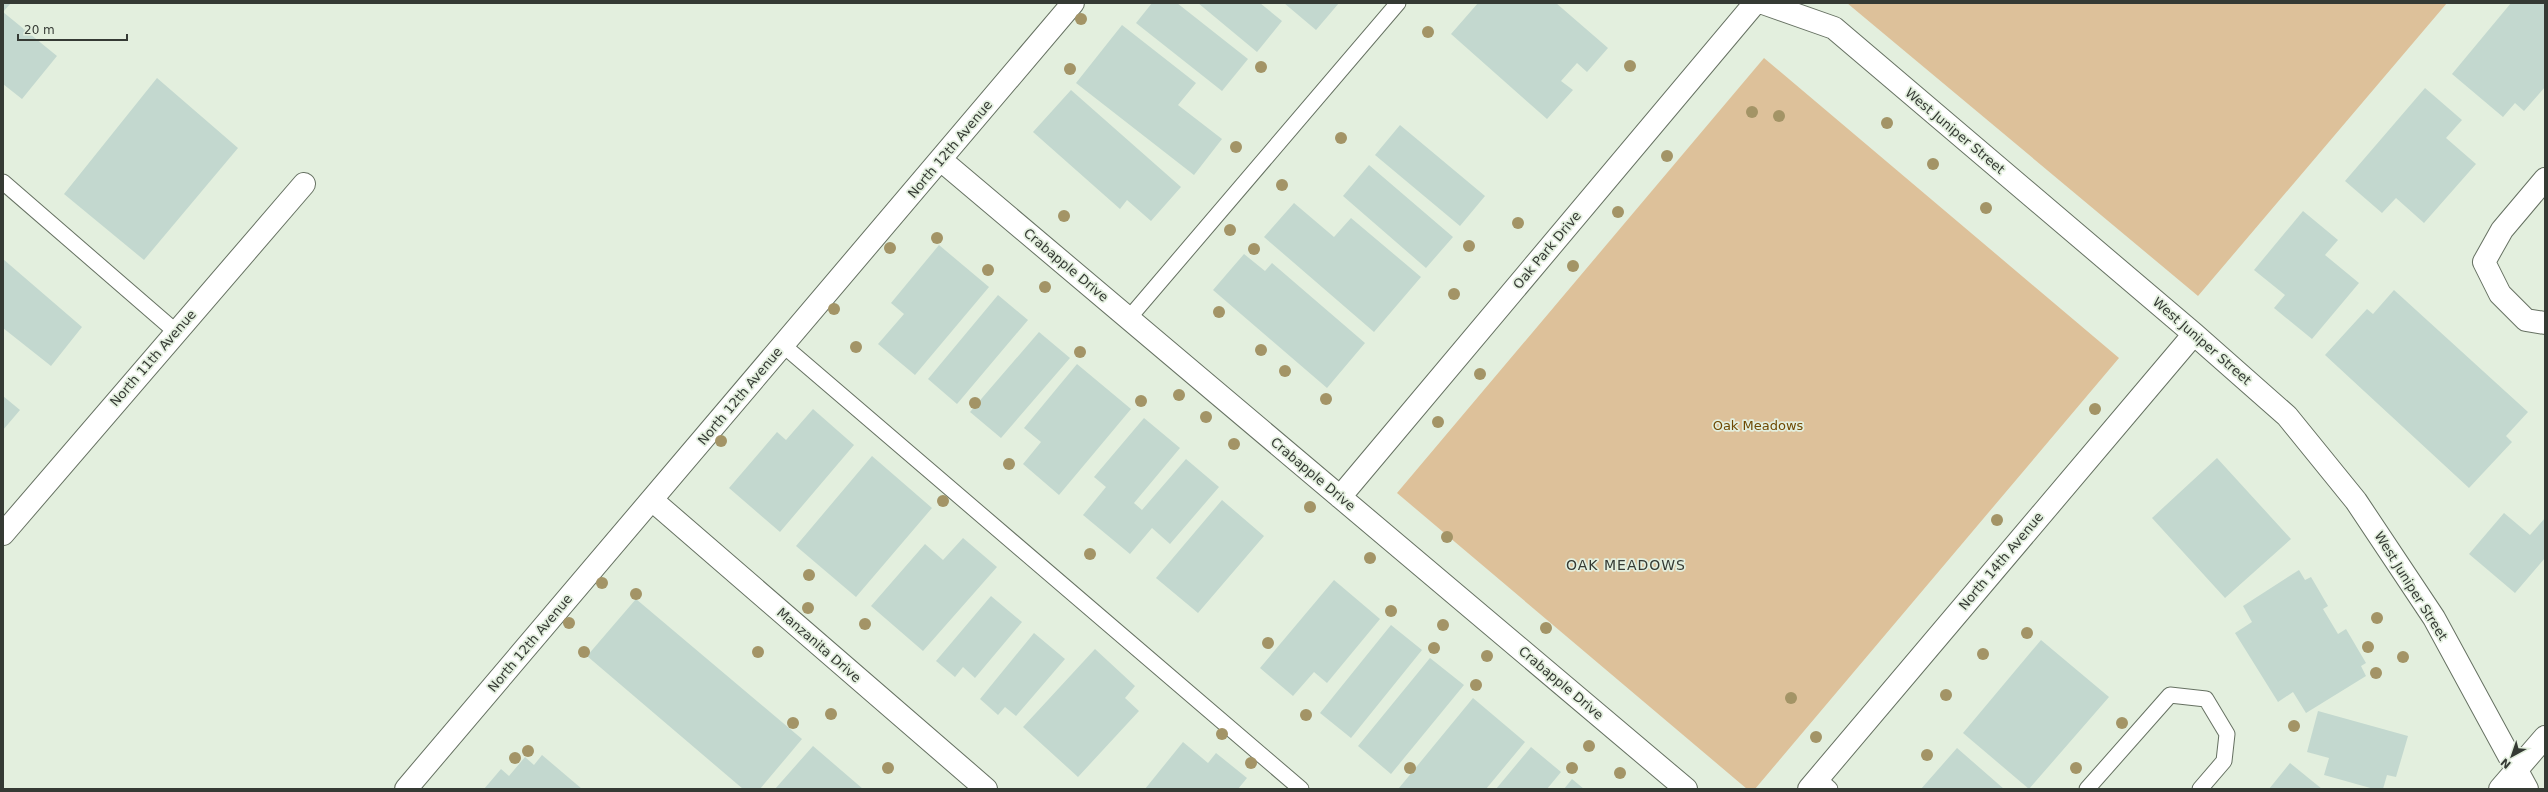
<svg xmlns="http://www.w3.org/2000/svg" width="2548" height="792" font-family="'DejaVu Sans',sans-serif">
	<style>
		.green { fill: #ddc19a }
		.building { fill: #c3d8cf }
		.lines { fill: none; stroke-linecap: round; stroke-linejoin: round }
		.lane-casing { stroke: #667162; stroke-width: 17 }
		.street-casing { stroke: #667162; stroke-width: 24 }
		.secondary-casing { stroke: #667162; stroke-width: 24 }
		.lane { stroke: #fff; stroke-width: 15 }
		.street { stroke: #fff; stroke-width: 22 }
		.secondary { stroke: #fff; stroke-width: 22 }
		.tree { fill: #a39466 }
		.labels { text-anchor: middle; dominant-baseline: central; stroke-width: 3.5; stroke-linejoin: round; paint-order: stroke }
		.street-label { font-size: 13px; fill: #353a34; stroke: #e3efde }
		.park-label { font-size: 13px; fill: #6e4903; stroke: #e3efde }
		.neighbourhood-label { font-size: 14px; letter-spacing: 1px; fill: #353a34; stroke: #e3efde }
	</style>
	<rect width="100%" height="100%" fill="#e3efde"/>
	<path class="green" d="M1847 3H2447L2198 296Z
		M1764 58 2119 358 1755 789H1747L1397 493Z"/>
	<path class="building" d="M3 3H11L3 12 57 56 22 99 3 84Z
		M1152 3H1177L1248 59 1222 91 1136 23Z
		M1198 3H1260L1282 21 1257 52Z
		M1284 3H1339L1316 30Z
		M1478 3H1556L1608 48 1587 72 1577 63 1561 81 1573 90 1547 119 1451 34Z
		M2511 3H2545V87L2524 111 2515 103 2503 117 2452 74Z
		M1122 25 1196 83 1178 105 1222 139 1194 175 1076 83Z
		M157 78 238 148 144 260 64 194Z
		M2425 88 2462 120 2446 138 2476 164 2424 223 2396 198 2382 213 2345 181Z
		M1071 90 1181 187 1151 221 1127 200 1120 209 1033 132Z
		M1400 125 1485 196 1460 226 1375 155Z
		M1369 165 1453 237 1426 268 1343 196Z
		M1294 203 1334 237 1351 218 1421 277 1374 332 1264 237Z
		M2303 211 2338 240 2325 255 2359 283 2312 339 2274 308 2285 295 2254 270Z
		M939 245 989 287 915 375 878 344 904 314 891 303Z
		M1244 254 1265 271 1272 263 1365 343 1327 388 1213 290Z
		M3 259 82 327 51 366 3 328Z
		M2394 290 2528 412 2506 436 2512 442 2469 488 2325 355 2367 309 2373 314Z
		M998 295 1028 320 957 404 928 379Z
		M1039 332 1070 358 1001 438 970 412Z
		M1077 364 1131 409 1059 495 1023 464 1041 442 1024 428Z
		M3 396 20 410 3 430Z
		M813 409 854 445 780 532 729 488 777 432 786 440Z
		M1144 418 1180 448 1134 503 1142 510 1186 459 1219 487 1170 544 1152 528 1130 554 1083 515 1106 487 1094 477Z
		M872 456 932 508 856 597 796 546Z
		M2217 458 2291 539 2225 598 2152 518Z
		M1222 500 1264 536 1198 613 1156 578Z
		M2504 513 2530 535 2545 518V558L2515 593 2469 554Z
		M963 538 997 567 923 651 871 606 925 544 943 560Z
		M2299 570 2305 580 2311 577 2328 606 2323 609 2338 634 2346 629 2366 663 2361 666 2366 676 2306 713 2293 692 2278 702 2235 633 2252 622 2243 606Z
		M1334 580 1380 619 1327 683 1314 672 1293 696 1260 668Z
		M991 596 1022 622 975 678 963 667 955 677 936 661Z
		M636 599 802 739 760 789H743L587 656Z
		M1391 625 1422 650 1351 738 1320 713Z
		M1034 633 1065 659 1016 716 1005 707 998 715 980 699Z
		M2041 640 2109 697 2029 789 1963 733Z
		M1095 649 1135 686 1125 698 1139 711 1078 777 1023 727Z
		M1430 658 1464 685 1391 774 1358 746Z
		M1473 698 1525 742 1486 789H1401L1399 788Z
		M2318 711 2408 736 2396 777 2387 775 2383 789H2374L2324 775 2329 758 2307 752Z
		M1183 742 1208 763 1216 753 1247 778 1238 789H1145Z
		M813 746 863 789H775Z
		M1531 747 1561 772 1547 789H1496Z
		M1957 748 2004 789H1921Z
		M542 755 582 789H484L501 769 509 776 525 757 534 765Z
		M2290 763 2322 789H2269Z
		M1572 779 1584 789H1564Z"/>
	<g class="lines">
		<g class="lane-casing">
			<path id="lane" d="M3 182 175 331
				M1129 318 1398 3
				M784 346 1301 789
				M1818 778 1830 789
				M2087 789 2170 695 2206 699 2227 734 2224 761 2200 789"/>
		</g>
		<g class="street-casing">
			<path id="street" d="M1763 3 1834 28 2194 334 2287 416 2356 501 2434 618 2527 789
				M941 160 1686 789
				M2545 179 2502 230 2484 262 2500 294 2526 320 2545 323
				M1340 497 1755 3
				M652 500 986 789
				M3 534 304 184
				M406 789 1073 3
				M1809 789 2194 334"/>
		</g>
		<g class="secondary-casing">
			<path id="secondary" d="M2500 789 2545 737"/>
		</g>
		<use href="#lane" class="lane"/>
		<use href="#street" class="street"/>
		<use href="#secondary" class="secondary"/>
	</g>
	<g class="tree">
		<circle cx="1081" cy="19" r="6"/>
		<circle cx="1428" cy="32" r="6"/>
		<circle cx="1630" cy="66" r="6"/>
		<circle cx="1261" cy="67" r="6"/>
		<circle cx="1070" cy="69" r="6"/>
		<circle cx="1752" cy="112" r="6"/>
		<circle cx="1779" cy="116" r="6"/>
		<circle cx="1887" cy="123" r="6"/>
		<circle cx="1341" cy="138" r="6"/>
		<circle cx="1236" cy="147" r="6"/>
		<circle cx="1667" cy="156" r="6"/>
		<circle cx="1933" cy="164" r="6"/>
		<circle cx="1282" cy="185" r="6"/>
		<circle cx="1986" cy="208" r="6"/>
		<circle cx="1618" cy="212" r="6"/>
		<circle cx="1064" cy="216" r="6"/>
		<circle cx="1518" cy="223" r="6"/>
		<circle cx="1230" cy="230" r="6"/>
		<circle cx="937" cy="238" r="6"/>
		<circle cx="1469" cy="246" r="6"/>
		<circle cx="890" cy="248" r="6"/>
		<circle cx="1254" cy="249" r="6"/>
		<circle cx="1573" cy="266" r="6"/>
		<circle cx="988" cy="270" r="6"/>
		<circle cx="1045" cy="287" r="6"/>
		<circle cx="1454" cy="294" r="6"/>
		<circle cx="834" cy="309" r="6"/>
		<circle cx="1219" cy="312" r="6"/>
		<circle cx="856" cy="347" r="6"/>
		<circle cx="1261" cy="350" r="6"/>
		<circle cx="1080" cy="352" r="6"/>
		<circle cx="1285" cy="371" r="6"/>
		<circle cx="1480" cy="374" r="6"/>
		<circle cx="1179" cy="395" r="6"/>
		<circle cx="1326" cy="399" r="6"/>
		<circle cx="1141" cy="401" r="6"/>
		<circle cx="975" cy="403" r="6"/>
		<circle cx="2095" cy="409" r="6"/>
		<circle cx="1206" cy="417" r="6"/>
		<circle cx="1438" cy="422" r="6"/>
		<circle cx="721" cy="441" r="6"/>
		<circle cx="1234" cy="444" r="6"/>
		<circle cx="1009" cy="464" r="6"/>
		<circle cx="943" cy="501" r="6"/>
		<circle cx="1310" cy="507" r="6"/>
		<circle cx="1997" cy="520" r="6"/>
		<circle cx="1447" cy="537" r="6"/>
		<circle cx="1090" cy="554" r="6"/>
		<circle cx="1370" cy="558" r="6"/>
		<circle cx="809" cy="575" r="6"/>
		<circle cx="602" cy="583" r="6"/>
		<circle cx="636" cy="594" r="6"/>
		<circle cx="808" cy="608" r="6"/>
		<circle cx="1391" cy="611" r="6"/>
		<circle cx="2377" cy="618" r="6"/>
		<circle cx="569" cy="623" r="6"/>
		<circle cx="865" cy="624" r="6"/>
		<circle cx="1443" cy="625" r="6"/>
		<circle cx="1546" cy="628" r="6"/>
		<circle cx="2027" cy="633" r="6"/>
		<circle cx="1268" cy="643" r="6"/>
		<circle cx="2368" cy="647" r="6"/>
		<circle cx="1434" cy="648" r="6"/>
		<circle cx="584" cy="652" r="6"/>
		<circle cx="758" cy="652" r="6"/>
		<circle cx="1983" cy="654" r="6"/>
		<circle cx="1487" cy="656" r="6"/>
		<circle cx="2403" cy="657" r="6"/>
		<circle cx="2376" cy="673" r="6"/>
		<circle cx="1476" cy="685" r="6"/>
		<circle cx="1946" cy="695" r="6"/>
		<circle cx="1791" cy="698" r="6"/>
		<circle cx="831" cy="714" r="6"/>
		<circle cx="1306" cy="715" r="6"/>
		<circle cx="793" cy="723" r="6"/>
		<circle cx="2122" cy="723" r="6"/>
		<circle cx="2294" cy="726" r="6"/>
		<circle cx="1222" cy="734" r="6"/>
		<circle cx="1816" cy="737" r="6"/>
		<circle cx="1589" cy="746" r="6"/>
		<circle cx="528" cy="751" r="6"/>
		<circle cx="1927" cy="755" r="6"/>
		<circle cx="515" cy="758" r="6"/>
		<circle cx="1251" cy="763" r="6"/>
		<circle cx="888" cy="768" r="6"/>
		<circle cx="1410" cy="768" r="6"/>
		<circle cx="1572" cy="768" r="6"/>
		<circle cx="2076" cy="768" r="6"/>
		<circle cx="1620" cy="773" r="6"/>
	</g>
	<g class="labels">
		<g class="street-label">
			<text transform="translate(1955 131) rotate(40)">West Juniper Street</text>
			<text transform="translate(950 149) rotate(-50)">North 12th Avenue</text>
			<text transform="translate(1547 250) rotate(-50)">Oak Park Drive</text>
			<text transform="translate(1066 265) rotate(40)">Crabapple Drive</text>
			<text transform="translate(2202 341) rotate(41)">West Juniper Street</text>
			<text transform="translate(153 358) rotate(-49)">North 11th Avenue</text>
			<text transform="translate(740 396) rotate(-50)">North 12th Avenue</text>
			<text transform="translate(1313 474) rotate(40)">Crabapple Drive</text>
			<text transform="translate(2001 561) rotate(-50)">North 14th Avenue</text>
			<text transform="translate(2411 586) rotate(58)">West Juniper Street</text>
			<text transform="translate(530 643) rotate(-50)">North 12th Avenue</text>
			<text transform="translate(819 645) rotate(41)">Manzanita Drive</text>
			<text transform="translate(1561 683) rotate(40)">Crabapple Drive</text>
		</g>
		<g class="park-label">
			<text x="1758" y="425">Oak Meadows</text>
		</g>
		<g class="neighbourhood-label">
			<text x="1626" y="565">OAK MEADOWS</text>
		</g>
	</g>
	<rect width="2548" height="792" fill="none" stroke="#353a34" stroke-width="8"/>
	<g transform="translate(2512 756) rotate(220)" stroke="#e3efde" stroke-width="3" paint-order="stroke">
	<path d="M0-3L7 15L0 10L-7 15Z" fill="#353a34"/>
	<text y="-6" font-size="11" font-weight="bold" text-anchor="middle" fill="#353a34">N</text>
	</g>
	<path d="M18 34v6h109v-6" fill="none" stroke="#353a34" stroke-width="2"/>
	<text x="24" y="34" font-size="12" fill="#353a34" stroke="#e3efde" stroke-width="3" paint-order="stroke">20 m</text>
</svg>
